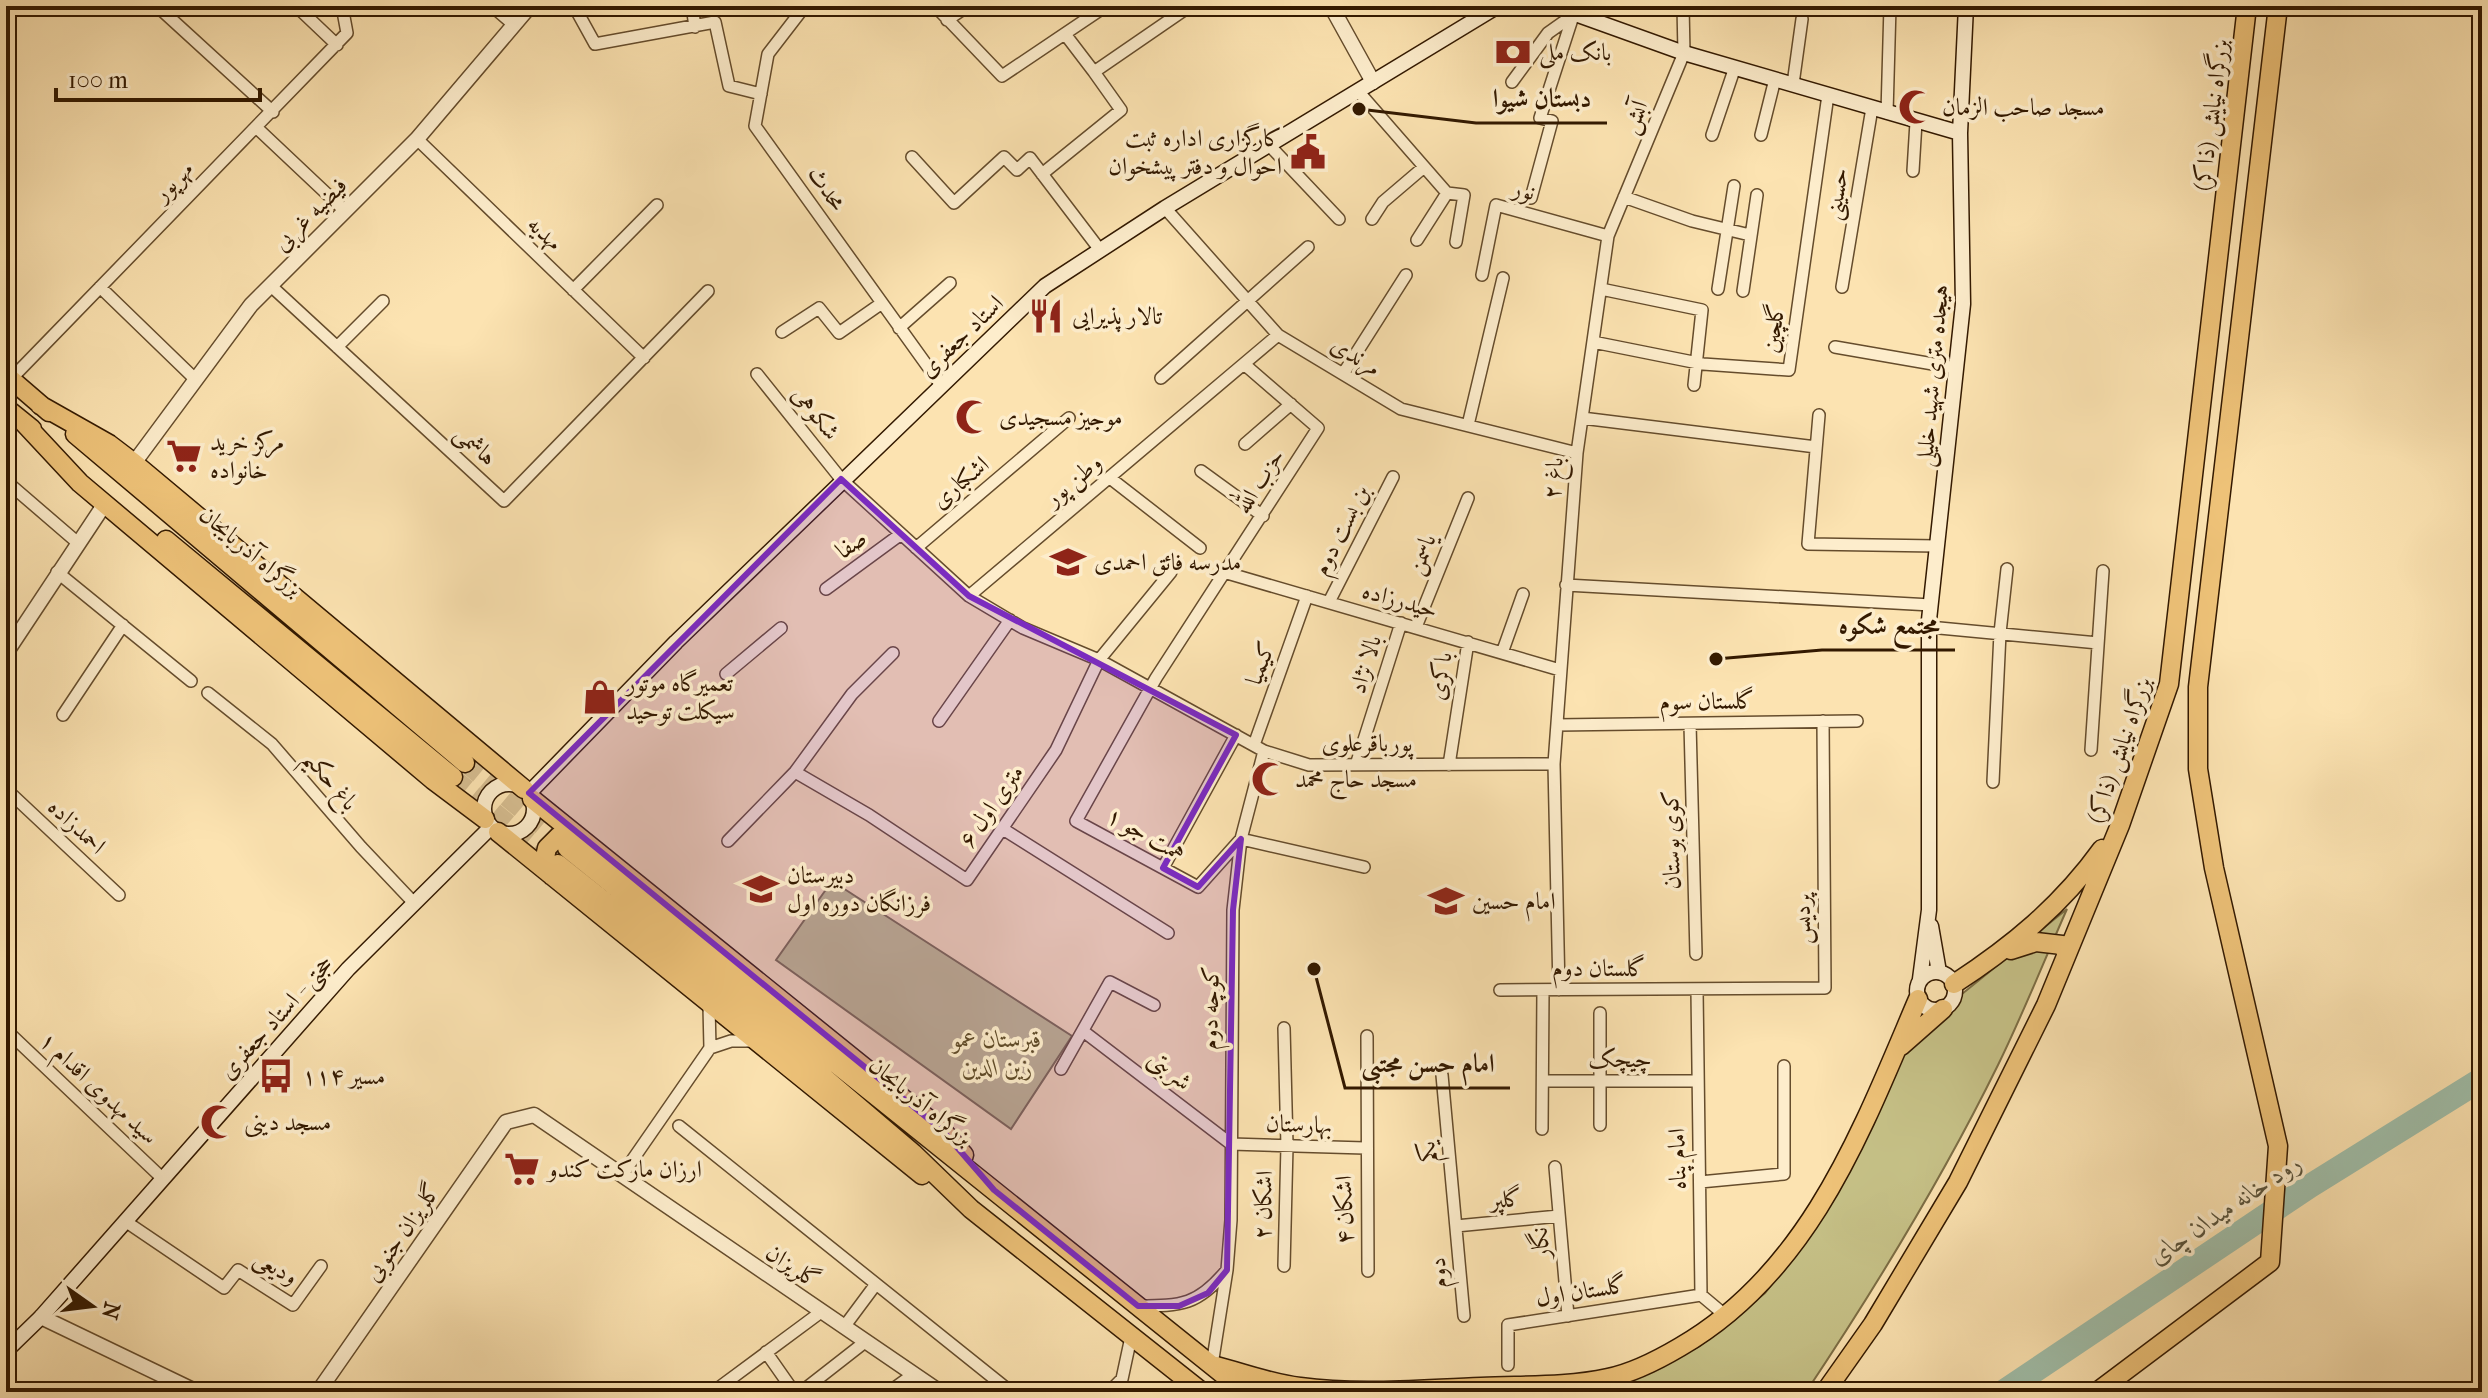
<svg xmlns="http://www.w3.org/2000/svg" width="2488" height="1398" font-family="'IM FELL French Canon',Amiri,serif">
	<style>
		.green { fill: #c6c187; stroke: #7c6d44; stroke-width: 2 }
		.lines { fill: none; stroke-linecap: round; stroke-linejoin: round }
		.river { stroke: #a0bea9; stroke-width: 24 }
		.trunk-tunnel { stroke: #d4bb8e; stroke-width: 18; stroke-dasharray: 18 9; stroke-linecap: butt }
		.minor-casing { stroke: #654c2c; stroke-width: 14 }
		.tertiary-casing { stroke: #654c2c; stroke-width: 17 }
		.secondary-casing { stroke: #331900; stroke-width: 17 }
		.trunk-casing { stroke: #331900; stroke-width: 21 }
		.minor { stroke: #fdedcc; stroke-width: 11 }
		.tertiary { stroke: #fdedcc; stroke-width: 14 }
		.secondary { stroke: #fdedcc; stroke-width: 14 }
		.trunk { stroke: #eec278; stroke-width: 18 }
		.marked { fill: #7b2cbf; fill-opacity: 0.2; stroke: #7b2cbf; stroke-width: 6; stroke-linejoin: round }
		.labels { text-anchor: middle; dominant-baseline: central; stroke-width: 7; stroke-linejoin: round; paint-order: stroke }
		.poi-label { font-size: 24px; fill: #331900; stroke: #fdedcc; text-anchor: start }
		.street-label { font-size: 24px; fill: #331900; stroke: #fdedcc }
		.park-label { font-size: 24px; font-style: italic; fill: #5f4b28; stroke: #fdedcc }
		.water-label { font-size: 26px; font-style: italic; fill: #59533b; stroke: #fdedcc }
		.leader { fill: none; stroke: #331900; stroke-width: 3 }
		.callout-dot { fill: #331900; stroke: #fdedcc; stroke-width: 3 }
		.callout-label { font-size: 26px; text-anchor: middle; font-weight: bold; fill: #331900; stroke: #fdedcc; stroke-width: 7; stroke-linejoin: round; paint-order: stroke }
	</style>
	<rect width="100%" height="100%" fill="#fce3b1"/>
	<filter id="stains"><feTurbulence type="fractalNoise" baseFrequency=".0025" numOctaves="4"/><feColorMatrix values="0 0 0 0 .2 0 0 0 0 .09 0 0 0 0 .02 0 0 0 .5 -.17"/></filter>
	<radialGradient id="worn" r=".72"><stop offset=".6" stop-color="#630" stop-opacity="0"/><stop offset="1" stop-color="#630" stop-opacity=".3"/></radialGradient>
	<path class="green" d="M832 881 1072 1036 1011 1129 776 960Z
		M2067 909C2044 961 2023 1014 1998 1065 1942 1179 1876 1287 1806 1392H1609L1700 1346 1765 1293 1814 1230 1859 1151 1905 1052 1936 1015Z"/>
	<g class="lines">
		<path class="river" d="M2003 1392 2310 1186 2482 1079"/>
		<path class="trunk-tunnel" d="M465 763 567 848
			M453 777 555 862"/>
		<g class="minor-casing">
			<path id="minor" d="M157 6 273 112
				M296 6 337 45
				M492 6 514 25
				M574 6 595 44 715 22 729 86 761 94
				M692 6 695 27
				M805 6 768 54 755 126 941 385
				M935 6 1002 76 1106 6
				M947 20 968 6
				M1065 34 1094 72
				M1512 82 1548 33 1572 16
				M1793 84 1802 19
				M1358 91 1447 193 1417 240
				M1887 113 1890 6
				M257 128 345 211
				M1712 135 1735 67
				M1761 135 1775 79
				M417 139 644 358
				M1269 145 1339 219
				M912 157 954 203 1004 157 1017 170 1030 158 1100 250
				M1913 171 1916 122
				M1042 174 1121 110 1094 72 1190 6
				M1447 193 1464 195 1456 242
				M1624 197 1692 221 1750 235
				M1531 198 1552 121 1540 118 1573 16
				M1165 208 1278 335 1401 409 1577 453
				M1372 219 1383 202 1424 167
				M1482 275 1496 205 1608 236
				M270 285 504 501 708 291
				M100 287 196 380
				M1842 287 1872 108
				M1601 289 1702 310 1694 385
				M1718 289 1734 186
				M573 290 657 205
				M1743 291 1757 195
				M899 328 950 283
				M782 332 819 308 839 333 882 303
				M1593 342 1703 364 1789 370 1828 95
				M337 347 383 301
				M1835 347 1956 368
				M1244 364 1318 428 1156 678 1076 821 1198 887 1241 839 1364 867
				M757 374 841 479 969 596 1023 628 1099 660 1264 751 1309 765 1554 764
				M1343 374 1406 275
				M1161 378 1308 247
				M11 379 347 33 342 6
				M1819 415 1808 544 1937 546
				M1582 418 1816 447
				M1468 425 1503 278
				M1245 444 1291 404
				M1201 471 1263 516
				M1110 478 1200 548
				M6 481 78 543
				M916 548 1069 418
				M57 572 191 681
				M1227 573 1560 670
				M1566 585 1931 605
				M826 589 901 534
				M969 596 1278 335
				M1329 602 1393 477
				M1416 627 1468 498
				M1929 627 2098 643
				M1502 653 1523 594
				M726 674 781 628
				M208 693 272 744 361 847 414 903
				M63 715 123 625
				M939 721 1010 620
				M1690 724 1696 954
				M1557 725 1857 721
				M1254 745 1307 596
				M2091 750 2103 571
				M1356 765 1401 623
				M1449 765 1468 642
				M795 772 869 815 967 880 1056 750 1099 660 1171 572
				M1993 782 2000 633 2007 569
				M6 789 119 895
				M1003 829 1168 933
				M728 841 795 772 852 694 893 653
				M1163 868 1236 735
				M1500 990 1825 988 1823 721
				M1559 990 1554 764 1577 453 1608 236 1684 53 1683 6
				M1697 990 1701 1295 1726 1316
				M709 1006 710 1048 731 1041H753
				M6 1030 162 1178
				M1083 1031 1231 1144 1365 1148
				M1367 1036 1368 1271
				M1061 1069 1110 982 1154 1005
				M1442 1075 1464 1316
				M1543 1081H1698
				M1600 1125V1013
				M679 1126 1011 1392
				M1542 1129 1543 990
				M1555 1167 1568 1316
				M622 1175 710 1048
				M1700 1182 1784 1174V1066
				M125 1221 224 1288 238 1270 293 1305 321 1266
				M1456 1226 1559 1216
				M1284 1266 1287 1146 1284 1028
				M1227 1270 1231 1220 1233 910 1241 839 1264 751
				M1138 1306C1182 1306 1198 1305 1227 1270L1212 1365
				M844 1327 876 1284
				M766 1352 794 1392
				M1508 1365V1325L1701 1295
				M713 1392 821 1312
				M801 1392 865 1342
				M889 1392 914 1374
				M1109 1392 1122 1379 1131 1337"/>
		</g>
		<g class="tertiary-casing">
			<path id="tertiary" d="M1331 6 1373 82
				M134 463 251 305 417 139 530 6
				M6 653 104 505
				M41 1317 197 1392
				M318 1392 506 1122 534 1115 940 1392"/>
		</g>
		<g class="secondary-casing">
			<path id="secondary" d="M1553 6 1684 53 1960 133
				M484 809a25 25 0 1 1 50 0a25 25 0 1 1-50 0Z
				M529 793 676 642 1045 286 1165 208 1498 6
				M1931 926 1939 972
				M1917 991a19 19 0 1 1 38 0a19 19 0 1 1-38 0Z
				M1920 979 1929 910V620L1963 304 1960 133 1966 6
				M6 1351 41 1317 348 969 491 827"/>
		</g>
		<g class="trunk-casing">
			<path id="trunk" d="M6 375 49 412
				M40 405 109 444 134 463 524 789
				M6 408 32 429
				M24 423 80 483 433 780 485 819
				M75 434 465 763
				M166 540 453 777
				M532 799 942 1130 964 1155
				M498 832 922 1175
				M567 848 1245 1392
				M558 864 812 1067 913 1153 971 1209 1202 1392
				M552 876 544 862 547 848 559 836 579 837
				M2011 950 2036 942 2062 945 2067 954
				M1954 984C2012 946 2061 906 2102 849
				M1901 1046 1943 1009
				M1212 1365C1241 1372 1271 1384 1300 1387 1360 1395 1421 1389 1481 1387 1523 1385 1567 1387 1608 1378 1633 1373 1658 1360 1680 1347 1810 1272 1862 1130 1918 999
				M1825 1392 1873 1324 1958 1182 2046 1005 2120 825 2169 684 2247 6
				M2097 1392 2270 1262 2278 1146 2214 868 2198 769V687L2278 6"/>
		</g>
		<use href="#minor" class="minor"/>
		<use href="#tertiary" class="tertiary"/>
		<use href="#secondary" class="secondary"/>
		<use href="#trunk" class="trunk"/>
	</g>
	<path class="marked" d="M841 479 969 596 1236 735 1163 868 1198 887 1241 839 1233 910 1227 1270 1208 1293 1179 1306H1138L994 1190 942 1130 529 793Z"/>
	<defs>
		<g id="bank-bare" transform="scale(2.76)"><path d="M-6-4H6V4H-6ZM0-2.3a2.3 2.3 0 1 0 0 4.6a2.3 2.3 0 1 0 0-4.6Z" fill="#8f2418" stroke="#fdedcc" stroke-width="2.5" paint-order="stroke"/></g>
		<g id="mosque-bare" transform="scale(2.76)"><path d="M3.5-4.9A6 6 0 1 0 3.5 4.9A5 5 0 1 1 3.5-4.9Z" fill="#8f2418" stroke="#fdedcc" stroke-width="2.5" paint-order="stroke"/></g>
		<g id="civic-bare" transform="scale(2.76)"><path d="M-.6-6.5H3V-4.5H.6V-3L4-1V1h2V6H-6V1h2V-1L-.6-3ZM-1.2 2.5V6h2.4V2.5Z" fill="#8f2418" stroke="#fdedcc" stroke-width="2.5" paint-order="stroke"/></g>
		<g id="restaurant-bare" transform="scale(2.76)"><path d="M-5-6h1v4h1v-4h1v4h1v-4h1v5L-1.5 .5V6h-2V.5L-5-1ZM5-6V6H3V1.5H1.5Q1.5-4 5-6Z" fill="#8f2418" stroke="#fdedcc" stroke-width="2.5" paint-order="stroke"/></g>
		<g id="supermarket-bare" transform="scale(2.76)"><path d="M-6-5.5h2.5l.6 2H6L4.5 2H-2.5L-4.4-4H-6ZM-1.5 3.2a1.3 1.3 0 1 0 .1 0ZM3 3.2a1.3 1.3 0 1 0 .1 0Z" fill="#8f2418" stroke="#fdedcc" stroke-width="2.5" paint-order="stroke"/></g>
		<g id="school-bare" transform="scale(2.76)"><path d="M0-5L7-2L0 1L-7-2ZM-4 1L0 2.5L4 1V4Q0 6-4 4Z" fill="#8f2418" stroke="#fdedcc" stroke-width="2.5" paint-order="stroke"/></g>
		<g id="shop-bare" transform="scale(2.76)"><path d="M-5-2.5h2.3a2.7 3.5 0 0 1 5.4 0H5L5.5 6h-11ZM-1.5-2.5h3a1.5 2.3 0 0 0-3 0Z" fill="#8f2418" stroke="#fdedcc" stroke-width="2.5" paint-order="stroke"/></g>
		<g id="bus-bare" transform="scale(2.76)"><path d="M-5-6H5V4H4V6H2V4H-2V6H-4V4H-5ZM-3.5-4V0h7V-4ZM-3.5 1.2v1.5H-2V1.2ZM2 1.2v1.5H3.5V1.2Z" fill="#8f2418" stroke="#fdedcc" stroke-width="2.5" paint-order="stroke"/></g>
	</defs>
	<g fill-rule="evenodd">
		<use href="#bank-bare" x="1513" y="52"/>
		<use href="#mosque-bare" x="1916" y="107"/>
		<use href="#civic-bare" x="1308" y="152"/>
		<use href="#restaurant-bare" x="1046" y="316"/>
		<use href="#mosque-bare" x="973" y="417"/>
		<use href="#supermarket-bare" x="184" y="456"/>
		<use href="#school-bare" x="1068" y="562"/>
		<use href="#shop-bare" x="600" y="697"/>
		<use href="#mosque-bare" x="1269" y="779"/>
		<use href="#school-bare" x="761" y="889"/>
		<use href="#school-bare" x="1446" y="901"/>
		<use href="#bus-bare" x="276" y="1076"/>
		<use href="#mosque-bare" x="218" y="1122"/>
		<use href="#supermarket-bare" x="522" y="1169"/>
	</g>
	<g class="labels">
		<g class="poi-label">
			<text x="1539" y="52">بانک ملی</text>
			<text x="1942" y="107">مسجد صاحب الزمان</text>
			<text x="1282" y="138" text-anchor="end">کارگزاری اداره ثبت<tspan x="1282" dy="28">احوال و دفتر پیشخوان</tspan></text>
			<text x="1072" y="316">تالار پذیرایی</text>
			<text x="999" y="417">موجیز مسجیدی</text>
			<text x="210" y="442">مرکز خرید<tspan x="210" dy="28">خانواده</tspan></text>
			<text x="1094" y="562">مدرسه فائق احمدی</text>
			<text x="626" y="683">تعمیرگاه موتور<tspan x="626" dy="28">سیکلت توحید</tspan></text>
			<text x="1295" y="779">مسجد حاج محمد</text>
			<text x="787" y="875">دبیرستان<tspan x="787" dy="28">فرزانگان دوره اول</tspan></text>
			<text x="1472" y="901">امام حسین</text>
			<text x="302" y="1076">مسیر ۱۱۴</text>
			<text x="244" y="1122">مسجد دینی</text>
			<text x="548" y="1169">ارزان مارکت کندو</text>
		</g>
		<g class="street-label">
			<text transform="translate(2211 115) rotate(-83)">بزرگراه نیایش (ذاکر)</text>
			<text transform="translate(1634 117) rotate(-68)">آبش</text>
			<text transform="translate(173 181) rotate(-45)">مهرپور</text>
			<text transform="translate(827 188) rotate(54)">محدث</text>
			<text transform="translate(1524 190) rotate(14)">نور</text>
			<text transform="translate(1836 194) rotate(-81)">حسینی</text>
			<text transform="translate(310 214) rotate(-45)">فیضیه غربی</text>
			<text transform="translate(545 233) rotate(44)">مهدیه</text>
			<text transform="translate(1773 328) rotate(-82)">گلچین</text>
			<text transform="translate(961 336) rotate(-44)">استاد جعفری</text>
			<text transform="translate(1356 356) rotate(31)">مرندی</text>
			<text transform="translate(1932 376) rotate(-85)">هیجده متری شهید خلیلی</text>
			<text transform="translate(816 413) rotate(51)">شکوهی</text>
			<text transform="translate(476 445) rotate(43)">هاشمی</text>
			<text transform="translate(1553 478) rotate(-85)">باغ ۲</text>
			<text transform="translate(1073 480) rotate(-40)">وطن پور</text>
			<text transform="translate(1259 481) rotate(-58)">حزب الله</text>
			<text transform="translate(960 482) rotate(-40)">اشکباری</text>
			<text transform="translate(1341 530) rotate(-63)">بن بست دوم</text>
			<text transform="translate(851 544) rotate(-36)">صفا</text>
			<text transform="translate(251 551) rotate(40)">بزرگراه آذربایجان</text>
			<text transform="translate(1421 554) rotate(-68)">یاسمن</text>
			<text transform="translate(1400 600) rotate(16)">حیدرزاده</text>
			<text transform="translate(1260 663) rotate(-70)">کیمیا</text>
			<text transform="translate(1365 664) rotate(-73)">بالا نژاد</text>
			<text transform="translate(1440 676) rotate(-81)">باکری</text>
			<text transform="translate(1707 701) rotate(-1)">گلستان سوم</text>
			<text x="1367" y="743">پورباقرعلوی</text>
			<text transform="translate(2119 750) rotate(-71)">بزرگراه نیایش (ذاکر)</text>
			<text transform="translate(331 780) rotate(50)">باغ حکیم</text>
			<text transform="translate(991 806) rotate(-55)">۶ متری اول</text>
			<text transform="translate(77 826) rotate(43)">احمدزاده</text>
			<text transform="translate(1146 834) rotate(29)">همت جو ۱</text>
			<text transform="translate(1671 840) rotate(-91)">کوی بوستان</text>
			<text transform="translate(1802 919) rotate(-90)">پردیس</text>
			<text x="1599" y="968">گلستان دوم</text>
			<text transform="translate(1210 1008) rotate(-89)">کوچه دوم</text>
			<text transform="translate(276 1017) rotate(-48)">حجتی - استاد جعفری</text>
			<text x="1620" y="1059">چیچک</text>
			<text transform="translate(1170 1070) rotate(38)">شربتی</text>
			<text transform="translate(99 1088) rotate(43)">سید مهدوی اقدام ۱</text>
			<text transform="translate(921 1101) rotate(39)">بزرگراه آذربایجان</text>
			<text transform="translate(1299 1124) rotate(2)">بهارستان</text>
			<text transform="translate(1427 1152) rotate(-95)">یکم</text>
			<text transform="translate(1677 1159) rotate(-91)">امام پناه</text>
			<text transform="translate(1506 1199) rotate(-5)">گلپر</text>
			<text transform="translate(1263 1205) rotate(-88)">اشکان ۲</text>
			<text transform="translate(1344 1210) rotate(-91)">اشکان ۴</text>
			<text transform="translate(402 1232) rotate(-55)">گلریزان جنوبی</text>
			<text transform="translate(1540 1243) rotate(-95)">نگار</text>
			<text transform="translate(793 1266) rotate(34)">گلریزان</text>
			<text transform="translate(276 1267) rotate(29)">ودیعی</text>
			<text transform="translate(1438 1273) rotate(-95)">دوم</text>
			<text transform="translate(1581 1291) rotate(-9)">گلستان اول</text>
		</g>
		<g class="park-label">
			<text x="997" y="1039">قبرستان عمو<tspan x="997" dy="28">زین الدین</tspan></text>
		</g>
		<g class="water-label">
			<text transform="translate(2225 1209) rotate(-34)">رود خانه میدان چای</text>
		</g>
	</g>
	<path class="leader" d="M1359 109L1476 123H1607M1716 659L1822 650H1955M1314 969L1345 1088H1510"/>
	<g class="callout-dot">
		<circle cx="1359" cy="109" r="8"/>
		<circle cx="1716" cy="659" r="8"/>
		<circle cx="1314" cy="969" r="8"/>
	</g>
	<g class="callout-label">
		<text x="1542" y="107">دبستان شیوا</text>
		<text x="1889" y="634">مجتمع شکوه</text>
		<text x="1428" y="1072">امام حسن مجتبی</text>
	</g>
	<rect width="2488" height="1398" fill="none" stroke="#fce3b1" stroke-width="32"/>
	<rect x="8" y="8" width="2472" height="1382" fill="none" stroke="#331900" stroke-width="4"/>
	<rect x="16" y="16" width="2456" height="1366" fill="none" stroke="#331900" stroke-width="2"/>
	<g transform="translate(92 1306) rotate(104)" stroke="#fdedcc" stroke-width="6" paint-order="stroke">
	<path d="M0-6L14 30L0 20L-14 30Z" fill="#331900"/>
	<text y="-12" font-size="22" font-weight="bold" text-anchor="middle" fill="#331900">N</text>
	</g>
	<path d="M56 88v12h204v-12" fill="none" stroke="#331900" stroke-width="4"/>
	<text x="68" y="88" font-size="24" fill="#331900" stroke="#fdedcc" stroke-width="6" paint-order="stroke">100 m</text>
	<rect width="100%" height="100%" filter="url(#stains)"/>
	<rect width="100%" height="100%" fill="url(#worn)"/>
</svg>
